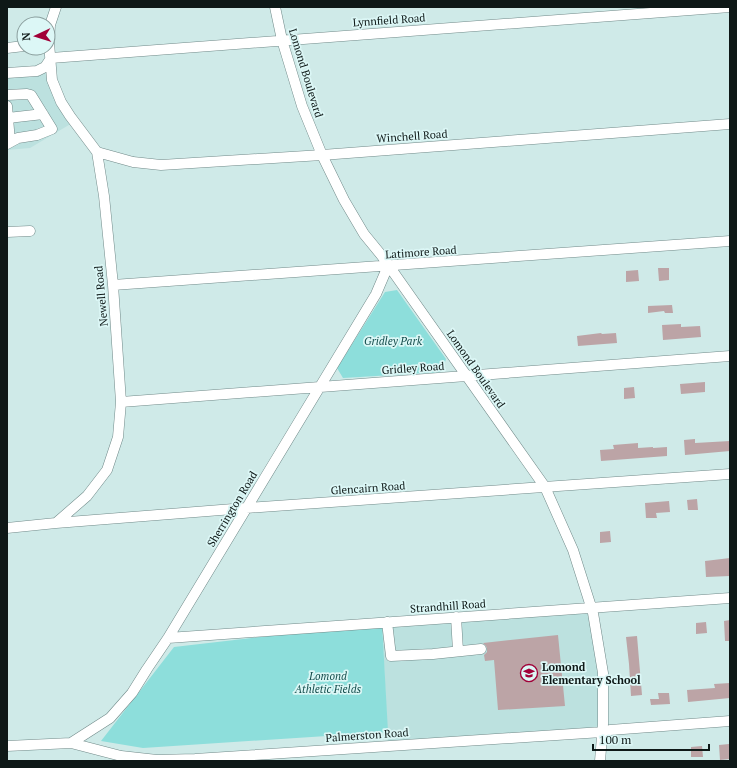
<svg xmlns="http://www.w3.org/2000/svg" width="737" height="768" font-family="'PT Serif',serif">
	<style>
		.built { fill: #bce1df }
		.green { fill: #8ddedb }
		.building { fill: #bca4a6 }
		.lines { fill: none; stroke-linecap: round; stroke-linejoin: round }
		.minor-casing { stroke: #718a89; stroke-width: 11 }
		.minor { stroke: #fff; stroke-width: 10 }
		.labels { text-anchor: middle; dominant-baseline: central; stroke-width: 3.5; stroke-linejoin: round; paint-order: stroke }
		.street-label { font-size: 11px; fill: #0e1817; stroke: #dcf7f6 }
		.park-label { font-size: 11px; font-style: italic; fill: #154e4d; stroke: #dcf7f6 }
		.poi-label { font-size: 11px; font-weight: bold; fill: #0e1817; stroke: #dcf7f6; text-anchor: start }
	</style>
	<rect width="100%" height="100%" fill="#cfeae8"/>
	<path class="built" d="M45 67 51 72 74 122 30 148 7 150V73Z
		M591 608 603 673 602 732 388 746 382 623Z"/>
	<path class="green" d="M397 290 446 359 442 372 343 378 337 368 385 292Z
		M382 623 388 732 143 748 101 741 174 647Z"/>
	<path class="building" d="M658 268H669V280L659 281Z
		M638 270 639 281 626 282V271Z
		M672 305 673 313H665L664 311 648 313V306Z
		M681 324V327L700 326 701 337 663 340 662 325Z
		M601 333 602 334 616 333 617 343 578 346 577 336Z
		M705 382V392L681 394 680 384Z
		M634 387 635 398 624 399V388Z
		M695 439V443L730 441V451L685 455 684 440Z
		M638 443V448L653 447V448L667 447V456L601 461 600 450 614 449 613 445Z
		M697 499 698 510H688L687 500Z
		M669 501 670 512 656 513 657 518H646L645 503Z
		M610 531 611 542 600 543V532Z
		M730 558V576L706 577 705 561Z
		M730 620V641H725L724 621Z
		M706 622 707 633 696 634V623Z
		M558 635 565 706 498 710 494 660 485 661 484 655 487 652V649L486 646 483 643Z
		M637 636 642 695 631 696 629 664 626 637Z
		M730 683V698L688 702 687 690 715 688 714 684Z
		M658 693H669L670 704 651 705 650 699H659Z
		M729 744 730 759 720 760 719 745Z
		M702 746 703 757H691V747Z"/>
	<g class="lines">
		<g class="minor-casing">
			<path id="minor" d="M275 7 282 40 302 106 322 155 344 200 364 234 382 256 545 487 573 550 593 613 603 673V724L600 761
				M7 48 24 46
				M51 58 730 7
				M7 73 37 71 45 67 51 58
				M7 95 27 94 31 95 52 129 37 135 18 138 7 144
				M7 106 10 142
				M8 118 43 114
				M97 152 133 162 161 165 322 155 730 124
				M7 232 30 231
				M113 285 730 241
				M121 402 730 356
				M56 523 87 496 107 470 118 437 121 402 113 285 104 196 97 152 70 116 61 102 52 80 49 43 50 25 56 7
				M7 528 56 523 246 508 730 474
				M456 617 458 651
				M387 622 391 656 433 654 481 649
				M168 638 730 598
				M71 743 110 718 132 693 147 669 168 638 376 294 388 266
				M7 746 71 743 121 756 157 760 195 759 602 732 610 730 730 721"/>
		</g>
		<use href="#minor" class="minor"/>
	</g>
	<defs>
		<g id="school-ring" transform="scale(0.9)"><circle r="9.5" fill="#dcf7f6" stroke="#a10038" stroke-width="1.5"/><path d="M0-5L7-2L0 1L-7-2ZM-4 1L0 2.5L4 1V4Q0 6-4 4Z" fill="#a10038"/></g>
	</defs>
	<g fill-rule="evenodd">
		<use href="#school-ring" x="529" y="673"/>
	</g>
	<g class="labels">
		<g class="street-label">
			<text transform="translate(389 20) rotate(-4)">Lynnfield Road</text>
			<text transform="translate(306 73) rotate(73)">Lomond Boulevard</text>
			<text transform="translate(412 136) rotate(-4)">Winchell Road</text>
			<text transform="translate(421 252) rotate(-4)">Latimore Road</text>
			<text transform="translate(101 296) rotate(-95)">Newell Road</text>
			<text transform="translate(413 368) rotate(-4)">Gridley Road</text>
			<text transform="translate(476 369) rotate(55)">Lomond Boulevard</text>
			<text transform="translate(368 488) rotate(-4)">Glencairn Road</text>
			<text transform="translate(232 509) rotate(-59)">Sherrington Road</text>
			<text transform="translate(448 606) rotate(-4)">Strandhill Road</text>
			<text transform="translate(367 735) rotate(-4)">Palmerston Road</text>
		</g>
		<g class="park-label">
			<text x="393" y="341">Gridley Park</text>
			<text x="328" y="676">Lomond<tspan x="328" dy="13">Athletic Fields</tspan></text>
		</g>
		<g class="poi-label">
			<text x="542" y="667">Lomond<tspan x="542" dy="13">Elementary School</tspan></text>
		</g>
	</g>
	<rect width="737" height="768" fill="none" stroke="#0e1817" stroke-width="16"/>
	<g transform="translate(36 36) rotate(266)"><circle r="19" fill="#dcf7f6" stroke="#8a9e9d"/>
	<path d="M0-3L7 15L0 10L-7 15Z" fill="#a10038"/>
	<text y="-6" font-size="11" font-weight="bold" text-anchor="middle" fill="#0e1817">N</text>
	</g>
	<path d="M593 744v6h116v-6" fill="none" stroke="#0e1817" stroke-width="2"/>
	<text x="599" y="744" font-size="12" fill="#0e1817" stroke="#dcf7f6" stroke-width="3" paint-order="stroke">100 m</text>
</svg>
